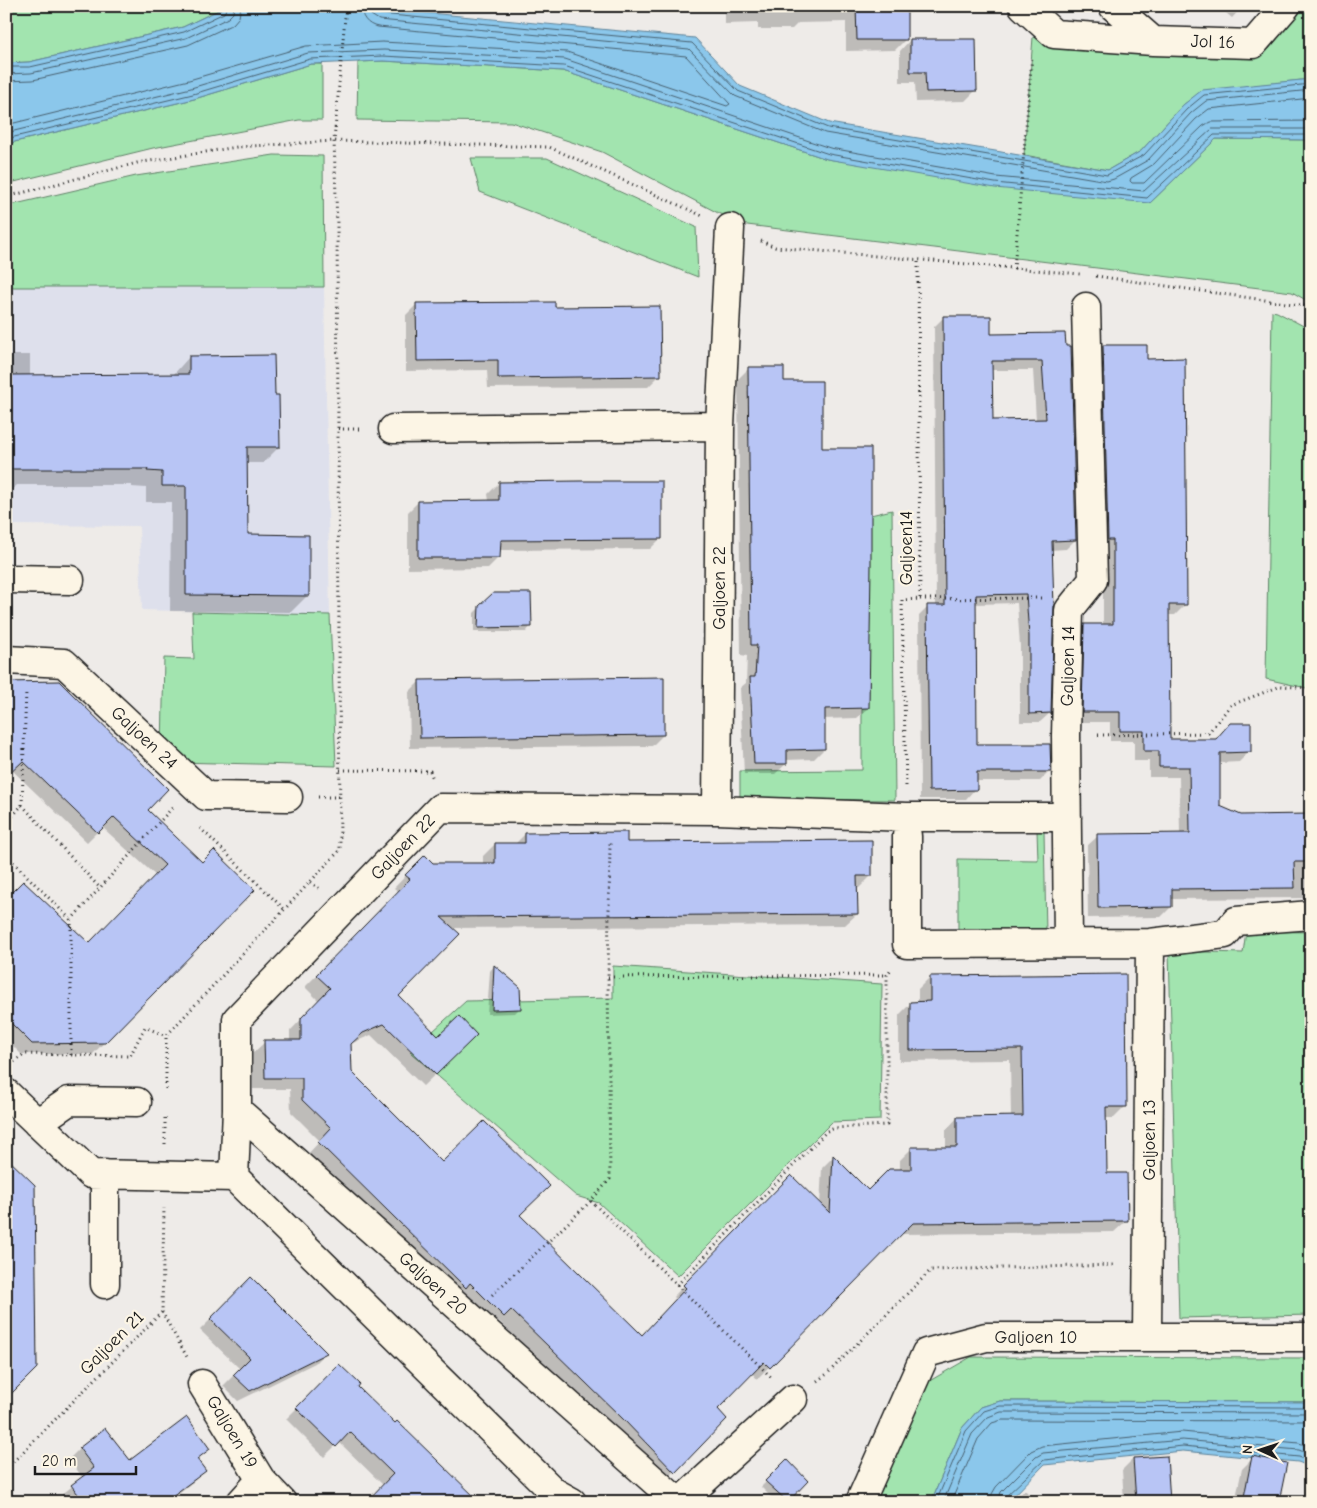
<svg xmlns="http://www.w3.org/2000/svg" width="1317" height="1508" font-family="'Comic Neue',sans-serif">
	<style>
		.built { fill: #dee0ec }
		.green { fill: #a2e4af; stroke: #5f8066 }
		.water { fill: #8bc7eb; stroke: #5f8398 }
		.shadow { fill: #0003; fill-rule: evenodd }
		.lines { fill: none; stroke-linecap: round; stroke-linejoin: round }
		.shore { stroke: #48606f; stroke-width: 1 }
		.building { fill: #b8c5f5; stroke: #1c1c1c; fill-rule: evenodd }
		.street-casing { stroke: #1c1c1c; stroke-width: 31 }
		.path { stroke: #1c1c1c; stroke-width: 3; stroke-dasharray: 1 4; stroke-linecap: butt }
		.street { stroke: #fcf5e5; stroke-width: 28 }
		.labels { text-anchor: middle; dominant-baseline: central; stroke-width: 4.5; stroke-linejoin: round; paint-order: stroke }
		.street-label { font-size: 18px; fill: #1c1c1c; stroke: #fcf5e5 }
	</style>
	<rect width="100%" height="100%" fill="#eeebe8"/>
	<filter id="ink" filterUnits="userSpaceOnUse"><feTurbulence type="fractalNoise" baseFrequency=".02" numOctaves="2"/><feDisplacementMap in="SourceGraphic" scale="10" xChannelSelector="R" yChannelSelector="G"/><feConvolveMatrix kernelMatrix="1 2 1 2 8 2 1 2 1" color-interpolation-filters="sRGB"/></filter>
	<g filter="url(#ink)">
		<path class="built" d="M6 287H324L330 615 142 610 139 526 6 525Z"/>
		<path class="green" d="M6 6H227L183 27 29 62 6 63Z
			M1304 6H1311V79L1202 91 1183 105 1141 151 1108 170 1024 155 1033 37 1055 40 1269 49Z
			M383 61 563 71 827 159 1150 203 1216 139 1311 140V303L1292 292 739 224 602 152 511 122 357 120 358 62Z
			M311 64H322V120H299L153 148 6 184V144L194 99Z
			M274 155 323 156 324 287H6V218L11 205 136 176Z
			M471 158H547L696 227 698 277 480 192Z
			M1272 311 1277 312 1311 330V689L1266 679Z
			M892 510 895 800 740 799V771L862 770V517Z
			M192 612 330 615 336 766 175 762 162 749 164 658 194 659Z
			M1037 831H1044L1046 934 958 936V859L1038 860Z
			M1246 931 1311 932V1315L1179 1318 1169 951 1243 953Z
			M613 966 882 984 880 1120 832 1122 678 1276 599 1203 576 1196 410 1052 466 1001 613 998Z
			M971 1357 1311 1358V1402L1000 1401 981 1407 962 1428 931 1502H876L926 1383Z"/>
		<path class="water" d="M227 6H354L695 38 740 86 829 123 1108 170 1141 151 1183 105 1202 90 1311 79V140L1216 139 1150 203 995 188 827 159 563 71 383 61 311 64 194 99 6 144V63L29 62 183 27Z
			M1000 1401 1311 1402V1467L1298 1462 1183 1451 1044 1465 1008 1502H931L962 1428 981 1407Z"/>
		<path class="shadow" d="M725 6H905L906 39 895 50 846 51V22L798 23 792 29H758V23L725 24Z
			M1208 6H1218L1213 11Z
			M1218 6H1243L1232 18Z
			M910 40 975 91 965 101 916 102 915 82H900V51Z
			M417 304 554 308 659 376 648 387 488 388 487 370 406 371V315Z
			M944 317 990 335 1064 334 1075 540 1066 549 1051 550 1050 713 1040 722H1020V646L1017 603 974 604 975 746 1049 772 1040 781H975V789L966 799H920L919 616 928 607H936L934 327ZM991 370H1033L1036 420 992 422Z
			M1103 346 1146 360 1186 604 1175 615H1168L1169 740 1249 752 1239 762 1219 763V807L1241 816 1311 815V898L1171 899V907L1161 917 1088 918 1087 846 1098 836 1180 835 1179 777H1149V761H1134V741H1110V722H1072L1074 635 1085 625H1103V550L1093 357Z
			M6 355H30V376L173 375 189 357 274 396 279 447 263 463H246L247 535 307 596 291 612 170 611 171 502H146V488L132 487V485H17L6 495Z
			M749 368 783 382 821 449 868 708 857 718 823 719 824 749 814 759 786 760V764L775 774H744L740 688 746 683 747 656 741 655 738 379Z
			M499 483 661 538 650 549 499 550V557L488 568 408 569V512L418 502 489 501 488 494Z
			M493 594 531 626 526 632H474V613Z
			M420 681 663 735 652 746 410 748 409 692Z
			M6 683 146 810 201 864 253 890 93 1054H21L6 1039V900L88 945 156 876 102 827 87 842 12 770Z
			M525 834 625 844 871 876 859 888H856L857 914 845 925 451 928 397 996 438 1038 476 1035 423 1086 371 1035 350 1044V1073L442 1163 518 1215 642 1336 676 1300 673 1297 791 1177 820 1205 822 1168 833 1157 868 1192 900 1170V1160L912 1148H946V1130L957 1118 1011 1117 1010 1060 899 1061V1015L911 1003H918V989L930 977 1126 1106 1114 1118H1105L1106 1174 1126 1221 1114 1232 900 1234 757 1379 752 1373 716 1409 726 1419 662 1483 612 1431 499 1321 492 1328 307 1155 320 1141 291 1112 290 1089H253V1053L265 1042 290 1041V1031L319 1001 305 987 399 892 394 888 425 856 433 864H483V856L495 844H515Z
			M494 966 520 1008 515 1013 487 1014 490 971Z
			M251 1279 325 1353 315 1363 238 1401 223 1386 240 1369 200 1330Z
			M339 1366 356 1387 478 1502 383 1485 339 1442 324 1457 286 1419Z
			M105 1430 130 1461 208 1448 196 1460 204 1471 194 1481 167 1502H52L83 1478 69 1459 79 1449Z
			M1253 1458 1278 1502H1235L1242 1469Z
			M1133 1459 1169 1502H1124L1122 1470Z
			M787 1461 807 1481 786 1502H776L761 1487Z
			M1025 1490 1036 1502H1012Z"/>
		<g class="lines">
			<path class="shore" d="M368 6 371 15 379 20 689 49 735 96 825 133 1107 181 1114 179 1148 160 1191 113 1206 101 1311 90
				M375 6 376 11 380 14 692 43 738 91 828 128 1107 175 1144 155 1187 109 1204 95 1311 84
				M6 67H30L184 32 224 13 228 6
				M6 74 31 73 186 38 228 18 233 13 234 6
				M6 81 33 80 188 45 233 24 239 17 241 6
				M1311 98 1209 109 1196 119 1154 164 1131 178 1130 181 1132 183H1144L1203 126 1210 122 1311 121
				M6 125 189 80 306 46 382 42 567 52 727 106 730 104 686 56 378 27C367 25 361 17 361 6
				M6 133 191 88 308 53 384 50 565 59 830 148 996 177 1144 191 1212 129H1311
				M6 139 193 94 310 59 383 56 564 66 829 154 995 183 1147 198 1214 135H1311
				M936 1502 966 1431 984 1411 1000 1406 1311 1407
				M943 1502 972 1434 988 1417 1001 1412 1311 1413
				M951 1502 978 1439 992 1423 1002 1420 1311 1421
				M991 1502 992 1494 996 1487 1031 1451 1042 1446 1182 1432 1299 1443 1311 1447
				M998 1502 1001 1492 1036 1457 1043 1453 1182 1440 1299 1450 1311 1455
				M1005 1502 1006 1496 1044 1460 1183 1446 1299 1457 1311 1462"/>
		</g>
		<path class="building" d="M856 6H907V40H857Z
			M910 39H976L977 91 926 92 925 72H910Z
			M555 302V307L660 306 661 376 498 378V360L417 361 416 303Z
			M943 316H991V334L1065 333 1066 346H1071L1076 540 1052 541 1054 608 1051 713 1029 714V636L1026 594 976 595 977 744H1050L1051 772H977V790L929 791 927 605H945ZM992 361H1042L1046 419 993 420Z
			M1103 345H1147V359L1185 358 1187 605H1169L1170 739H1216L1230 723H1251V752L1220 753V806L1241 815 1311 814V862H1294L1295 888 1172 889V907L1098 908 1097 834 1190 833 1189 767H1159V751H1144V731H1120V712H1082L1084 624H1113V540H1108Z
			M274 355 275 395H279L280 447H247L248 534 309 535V596L186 595V486H162V472L147 471 148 469H6V375L189 374V356Z
			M748 367H784V381H822V448H871V564L869 708 825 709V749L787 750V764H754L750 677H755L757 645H751Z
			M580 481H662V539L501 540 500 558H418V501L499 500V482Z
			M493 593H531L532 627 478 628 479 606Z
			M664 677V735L420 738 419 680Z
			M59 681 168 789 148 810 202 862 214 850 255 890 105 1043 32 1044 6 1018V898L23 881 89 943 165 865 114 817 98 833 23 761 6 777V682Z
			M627 832V842L872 840V876H857L858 914 441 917 460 934 399 996 438 1036 459 1016 477 1035 436 1075 384 1024 363 1033 351 1044 352 1072 442 1162 484 1121 550 1186 520 1215 642 1335 686 1288 683 1285 791 1175 830 1213 833 1155 868 1190 889 1169H911V1147H957V1117L1023 1116 1022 1049 910 1050V1002L930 1001V976L1126 974 1127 1107H1106L1107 1173H1127L1128 1221 913 1223 770 1368 764 1362 718 1409 727 1419 675 1473 623 1419 511 1310 504 1317 470 1283 466 1288 318 1142 331 1128 302 1100V1078H265L264 1040H301V1018L330 988 316 975 410 879 405 875 425 855 433 863H495V843H525V833Z
			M494 965 520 987 521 1009 492 1010Z
			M6 1157 35 1185 37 1368 6 1399Z
			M251 1277 327 1353 250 1391 233 1375 250 1358 210 1319Z
			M339 1364 360 1384 358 1387 395 1423 397 1421 480 1502H366L393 1474 350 1432 336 1447 296 1408Z
			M187 1417 210 1449 197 1459 206 1471 164 1502H84L71 1485 94 1468 79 1448 105 1428 130 1460Z
			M1167 1456 1170 1502H1136L1133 1458Z
			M1252 1456 1287 1463 1279 1502H1243Z
			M787 1459 808 1481 788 1502 765 1481Z"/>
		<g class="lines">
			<g class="street-casing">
				<path id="street" d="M1023 6 1054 34 1153 41
					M1113 6 1153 41 1253 44 1286 6
					M393 429 720 426
					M6 579 70 580
					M6 660 64 663 206 796 288 797
					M717 810 720 426 730 228
					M907 836V944L1150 943 1225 934 1236 921 1311 915
					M1068 943 1066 735 1069 610 1093 580 1086 307
					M6 1093 91 1174 234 1177 554 1492 572 1502
					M237 1110V1019L440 808 717 810 907 817H1067
					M37 1123 69 1101 137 1102
					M234 1177 237 1110 678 1502
					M105 1284V1174
					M1147 1336 1150 943
					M202 1384 261 1480
					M241 1502 261 1480 282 1502
					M680 1502 793 1399
					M860 1502 926 1353 986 1337H1311"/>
			</g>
			<path class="path" d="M6 197 137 163 237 147 334 141 549 147 703 216
				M761 241 775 247 1080 274
				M1014 269 1032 56
				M1096 276 1307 306 1311 307
				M338 429H362
				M920 599 1042 598
				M1098 735 1208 733 1231 705 1281 686 1311 688
				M340 770 430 771 433 779
				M906 786 902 600 920 599 918 260
				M318 797H340
				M22 805 26 691
				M6 824 22 805 100 888
				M200 828 284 909
				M6 855 71 920
				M310 882 320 889
				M608 977 887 975
				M71 1055V920L173 807
				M14 1062 24 1054 130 1056 145 1027 166 1036
				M166 1089V1036L340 850 337 224 334 141 346 6
				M165 1144V1118
				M591 1201 771 1377
				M677 1285 827 1131 835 1128 887 1125V975L891 969
				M492 1295 591 1201 610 1179 608 977 610 841
				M162 1312 187 1357
				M817 1381 827 1374 931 1270 1115 1265
				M6 1469 162 1312 164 1208"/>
			<use href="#street" class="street"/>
		</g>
	</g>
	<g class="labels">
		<g class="street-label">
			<text transform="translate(1213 42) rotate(2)">Jol 16</text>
			<text transform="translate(906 548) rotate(-90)">Galjoen14</text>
			<text transform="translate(719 588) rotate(-90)">Galjoen 22</text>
			<text transform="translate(1068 666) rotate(-89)">Galjoen 14</text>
			<text transform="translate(144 738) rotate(43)">Galjoen 24</text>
			<text transform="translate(403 847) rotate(-46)">Galjoen 22</text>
			<text transform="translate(1149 1140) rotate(-90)">Galjoen 13</text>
			<text transform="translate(433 1284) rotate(42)">Galjoen 20</text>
			<text x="1036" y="1337">Galjoen 10</text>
			<text transform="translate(112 1343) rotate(-45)">Galjoen 21</text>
			<text transform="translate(232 1432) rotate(59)">Galjoen 19</text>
		</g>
	</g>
	<rect width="1317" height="1508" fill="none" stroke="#fcf5e5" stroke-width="25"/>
	<rect x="12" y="12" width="1292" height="1483" fill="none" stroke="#1c1c1c" stroke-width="2" filter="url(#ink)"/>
	<g transform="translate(1260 1450) rotate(273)" stroke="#fcf5e5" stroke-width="4" paint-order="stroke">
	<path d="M0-4L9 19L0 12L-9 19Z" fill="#1c1c1c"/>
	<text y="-8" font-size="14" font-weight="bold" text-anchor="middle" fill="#1c1c1c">N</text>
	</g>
	<path d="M35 1466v8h101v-8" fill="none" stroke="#1c1c1c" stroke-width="2.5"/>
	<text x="42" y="1466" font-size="15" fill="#1c1c1c" stroke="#fcf5e5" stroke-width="4" paint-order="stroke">20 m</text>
</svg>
